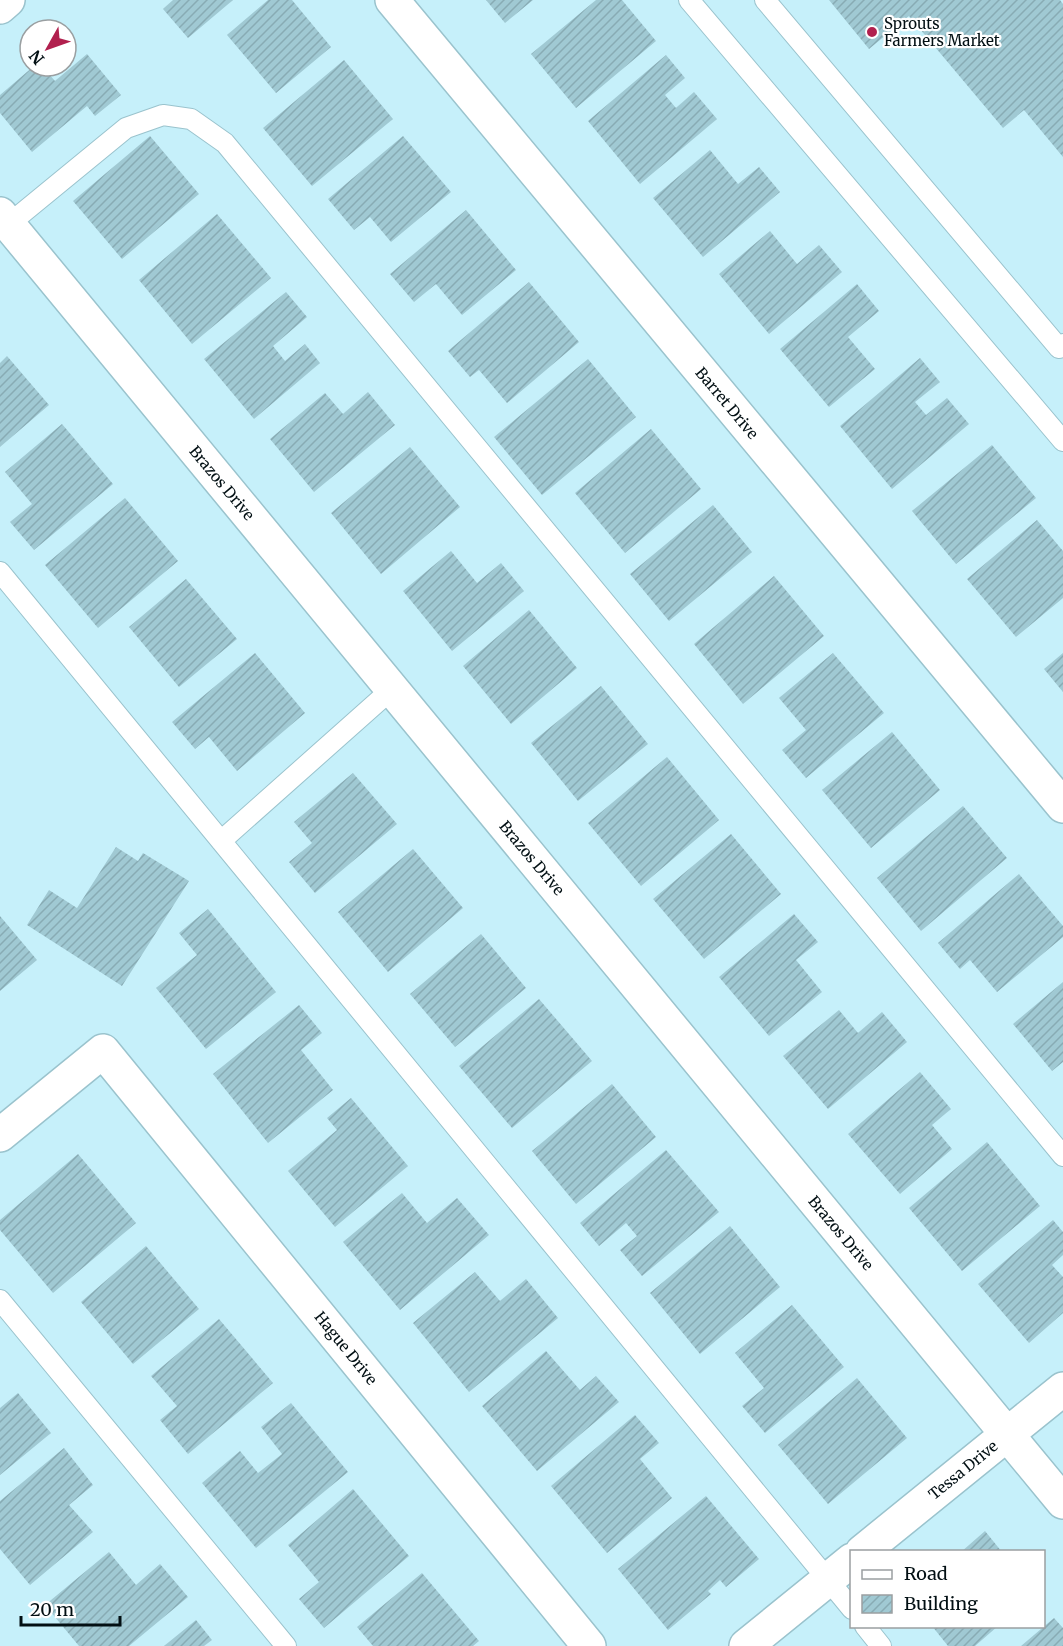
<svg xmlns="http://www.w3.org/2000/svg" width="1063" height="1646" font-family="Merriweather,serif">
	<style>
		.building { fill: url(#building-hatch) }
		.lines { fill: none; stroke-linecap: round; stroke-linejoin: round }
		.service-casing { stroke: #9ac3cd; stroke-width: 22 }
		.minor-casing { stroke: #9ac3cd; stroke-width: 36 }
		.service { stroke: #fff; stroke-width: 20 }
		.minor { stroke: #fff; stroke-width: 33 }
		.poi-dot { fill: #b1204e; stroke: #fff; stroke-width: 2 }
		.labels { text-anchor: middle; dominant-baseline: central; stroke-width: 4.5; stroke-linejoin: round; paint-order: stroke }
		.poi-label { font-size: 15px; fill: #020f13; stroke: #fff; text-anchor: start }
		.street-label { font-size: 15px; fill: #020f13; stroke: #fff }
	</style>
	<defs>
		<pattern id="building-hatch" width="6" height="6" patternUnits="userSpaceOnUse" patternTransform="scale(1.5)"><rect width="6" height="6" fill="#a0c9d3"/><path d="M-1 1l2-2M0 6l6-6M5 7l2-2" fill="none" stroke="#88abb4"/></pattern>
	</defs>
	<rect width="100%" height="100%" fill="#c6f0fa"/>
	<path class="building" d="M173,0H233L188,38L163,9Z
		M268,0H292L331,47L276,93L227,35Z
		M486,0H533L505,23Z
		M596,0H622L656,41L576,108L531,54Z
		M829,0H1060L1063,4V157L1024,110L1003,128L909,16L869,49Z
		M87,54L121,95L95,116L87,106L32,152L0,113V95L34,66H42L55,81Z
		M666,55L685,78L665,95L676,108L694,92L717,119L640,184L588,121Z
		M344,60L393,119L312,186L263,128Z
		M150,136L199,194L122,259L73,201Z
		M403,136L451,192L391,242L370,217L354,230L328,199Z
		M710,150L738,184L759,167L780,192L703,257L653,198Z
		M466,210L516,270L462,315L436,284L414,302L390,274Z
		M217,214L271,278L192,344L139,280Z
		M770,231L797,264L819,245L842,272L769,334L719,274Z
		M529,282L579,342L507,403L479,370L470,377L448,351Z
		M857,284L879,311L848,337L875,369L829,407L780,349Z
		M286,292L307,317L273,346L285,361L305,344L320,363L254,419L204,359Z
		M7,356L49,405L0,447V363Z
		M920,358L940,382L915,402L926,415L947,398L969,424L892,489L840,426Z
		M588,359L636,417L542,495L494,437Z
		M368,392L395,425L314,492L270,439L325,393L343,414Z
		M62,424L113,484L34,550L10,522L32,504L5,472Z
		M651,429L701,489L625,553L575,493Z
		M992,445L1036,498L956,564L912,511Z
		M410,447L460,507L381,574L331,513Z
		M125,498L178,561L98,628L45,565Z
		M713,505L752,552L669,621L630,574Z
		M1037,520L1063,551V598L1016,637L967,579Z
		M451,551L477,583L501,563L524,591L452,651L403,591Z
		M774,576L824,636L743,704L694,644Z
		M186,579L237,639L179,687L129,627Z
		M529,610L577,668L511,724L463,666Z
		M255,653L305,713L237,771L209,737L195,749L172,722Z
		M833,653L884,713L806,778L782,750L806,730L779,698Z
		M1063,653V692L1044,669Z
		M601,686L648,744L578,801L531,743Z
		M892,732L940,790L871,848L822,790Z
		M667,757L719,820L641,886L588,823Z
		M353,773L397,824L315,893L289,862L312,843L294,822Z
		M963,806L1007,858L921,931L877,878Z
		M731,834L781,894L704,959L653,899Z
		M116,847L138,861L143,853L189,881L122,986L27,925L49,890L77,908Z
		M413,849L463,908L388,972L338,912Z
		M1019,874L1063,926V937L997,992L970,960L960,969L938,943Z
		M208,909L276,992L206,1049L156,988L197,955L179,933Z
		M794,914L818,942L796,960L822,992L769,1036L719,977Z
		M0,916L37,960L0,991Z
		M481,934L526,988L455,1047L410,994Z
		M1063,982V1062L1052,1071L1013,1024Z
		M539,999L592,1061L512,1128L459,1066Z
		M299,1005L322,1033L301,1050L333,1090L268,1143L213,1074Z
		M839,1010L858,1033L882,1012L907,1042L828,1109L783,1056Z
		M920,1072L951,1109L932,1125L952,1149L900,1194L848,1134Z
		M612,1084L656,1137L576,1204L532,1151Z
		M351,1098L408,1166L335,1227L288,1171L337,1130L327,1118Z
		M987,1142L1040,1206L962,1271L909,1208Z
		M666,1150L719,1212L642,1276L620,1250L637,1236L626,1223L599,1246L580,1223Z
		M78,1154L136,1223L53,1293L0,1230V1220Z
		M402,1193L427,1223L457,1198L489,1235L400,1310L343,1242Z
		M1053,1220L1063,1232V1255L1052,1265L1063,1277V1313L1029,1343L978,1284Z
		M730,1226L780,1287L700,1354L650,1293Z
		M146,1246L199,1309L133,1364L81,1302Z
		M475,1272L500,1301L526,1279L558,1318L469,1392L413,1323Z
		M792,1305L844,1367L765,1433L742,1406L764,1388L735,1353Z
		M219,1319L273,1383L188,1454L160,1420L177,1406L151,1376Z
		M546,1351L580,1390L596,1376L619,1402L537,1471L482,1406Z
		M857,1378L907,1438L828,1504L778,1445Z
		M18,1393L51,1433L0,1475V1408Z
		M291,1403L348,1472L256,1548L202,1483L240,1451L258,1473L282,1454L261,1427Z
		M635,1415L659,1443L640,1459L672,1498L607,1553L551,1486Z
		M64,1448L93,1485L69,1505L93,1532L30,1585L0,1549V1501Z
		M353,1489L409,1556L324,1628L299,1599L319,1582L288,1545Z
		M706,1496L759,1559L726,1587L720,1580L708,1591L711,1594L668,1630L618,1569Z
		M985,1531L1002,1552H961Z
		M109,1552L136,1585L160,1564L188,1597L129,1646H79L45,1605Z
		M422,1573L479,1641L473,1646H373L357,1627Z
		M1054,1618L1063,1628V1646H1021Z
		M196,1620L212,1640L204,1646H164Z
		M932,1626H998L975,1646H948Z"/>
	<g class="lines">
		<g class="service-casing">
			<path id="service" d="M689,0L1063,441
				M765,0L1059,348L1063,344
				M9,224L126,128L163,115L191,119L225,143L1063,1156
				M0,572L852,1609
				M221,841L392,689
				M0,1300L286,1646
				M865,1626L881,1646"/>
		</g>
		<g class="minor-casing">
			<path id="minor" d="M392,0L1063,806
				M0,7L8,0
				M0,214L1063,1502
				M0,1135L103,1051L589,1646
				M862,1552L1063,1389
				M746,1646L852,1560"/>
		</g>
		<use href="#service" class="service"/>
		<use href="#minor" class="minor"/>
	</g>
	<circle class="poi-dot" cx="872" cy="32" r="6"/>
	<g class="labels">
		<g class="poi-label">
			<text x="884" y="23">Sprouts<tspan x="884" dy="17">Farmers Market</tspan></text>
		</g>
		<g class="street-label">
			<text transform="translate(727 403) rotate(50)">Barret Drive</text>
			<text transform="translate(222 483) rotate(50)">Brazos Drive</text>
			<text transform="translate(532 858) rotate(50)">Brazos Drive</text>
			<text transform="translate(841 1233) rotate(50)">Brazos Drive</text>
			<text transform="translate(346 1348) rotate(51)">Hague Drive</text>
			<text transform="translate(963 1470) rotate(-39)">Tessa Drive</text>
		</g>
	</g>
	<rect x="850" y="1550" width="195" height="78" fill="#ffffff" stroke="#9a9fa1" stroke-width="1.5"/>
	<rect x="862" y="1570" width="30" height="9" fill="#ffffff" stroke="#9a9fa1" stroke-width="1.5"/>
	<text x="904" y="1580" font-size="18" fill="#020f13">Road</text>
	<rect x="862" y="1595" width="30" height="18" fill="url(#building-hatch)" stroke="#9a9fa1" stroke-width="1.5"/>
	<text x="904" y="1610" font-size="18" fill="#020f13">Building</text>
	<g transform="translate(48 48) rotate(230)"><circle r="28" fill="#ffffff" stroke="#9a9fa1" stroke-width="1.5"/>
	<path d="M0-4.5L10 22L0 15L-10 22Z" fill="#b1204e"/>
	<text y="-9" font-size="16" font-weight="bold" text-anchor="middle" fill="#020f13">N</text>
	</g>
	<path d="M21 1616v9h99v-9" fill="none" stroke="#020f13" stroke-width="3"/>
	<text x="30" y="1616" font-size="18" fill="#020f13" stroke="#ffffff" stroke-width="4.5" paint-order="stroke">20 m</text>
</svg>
